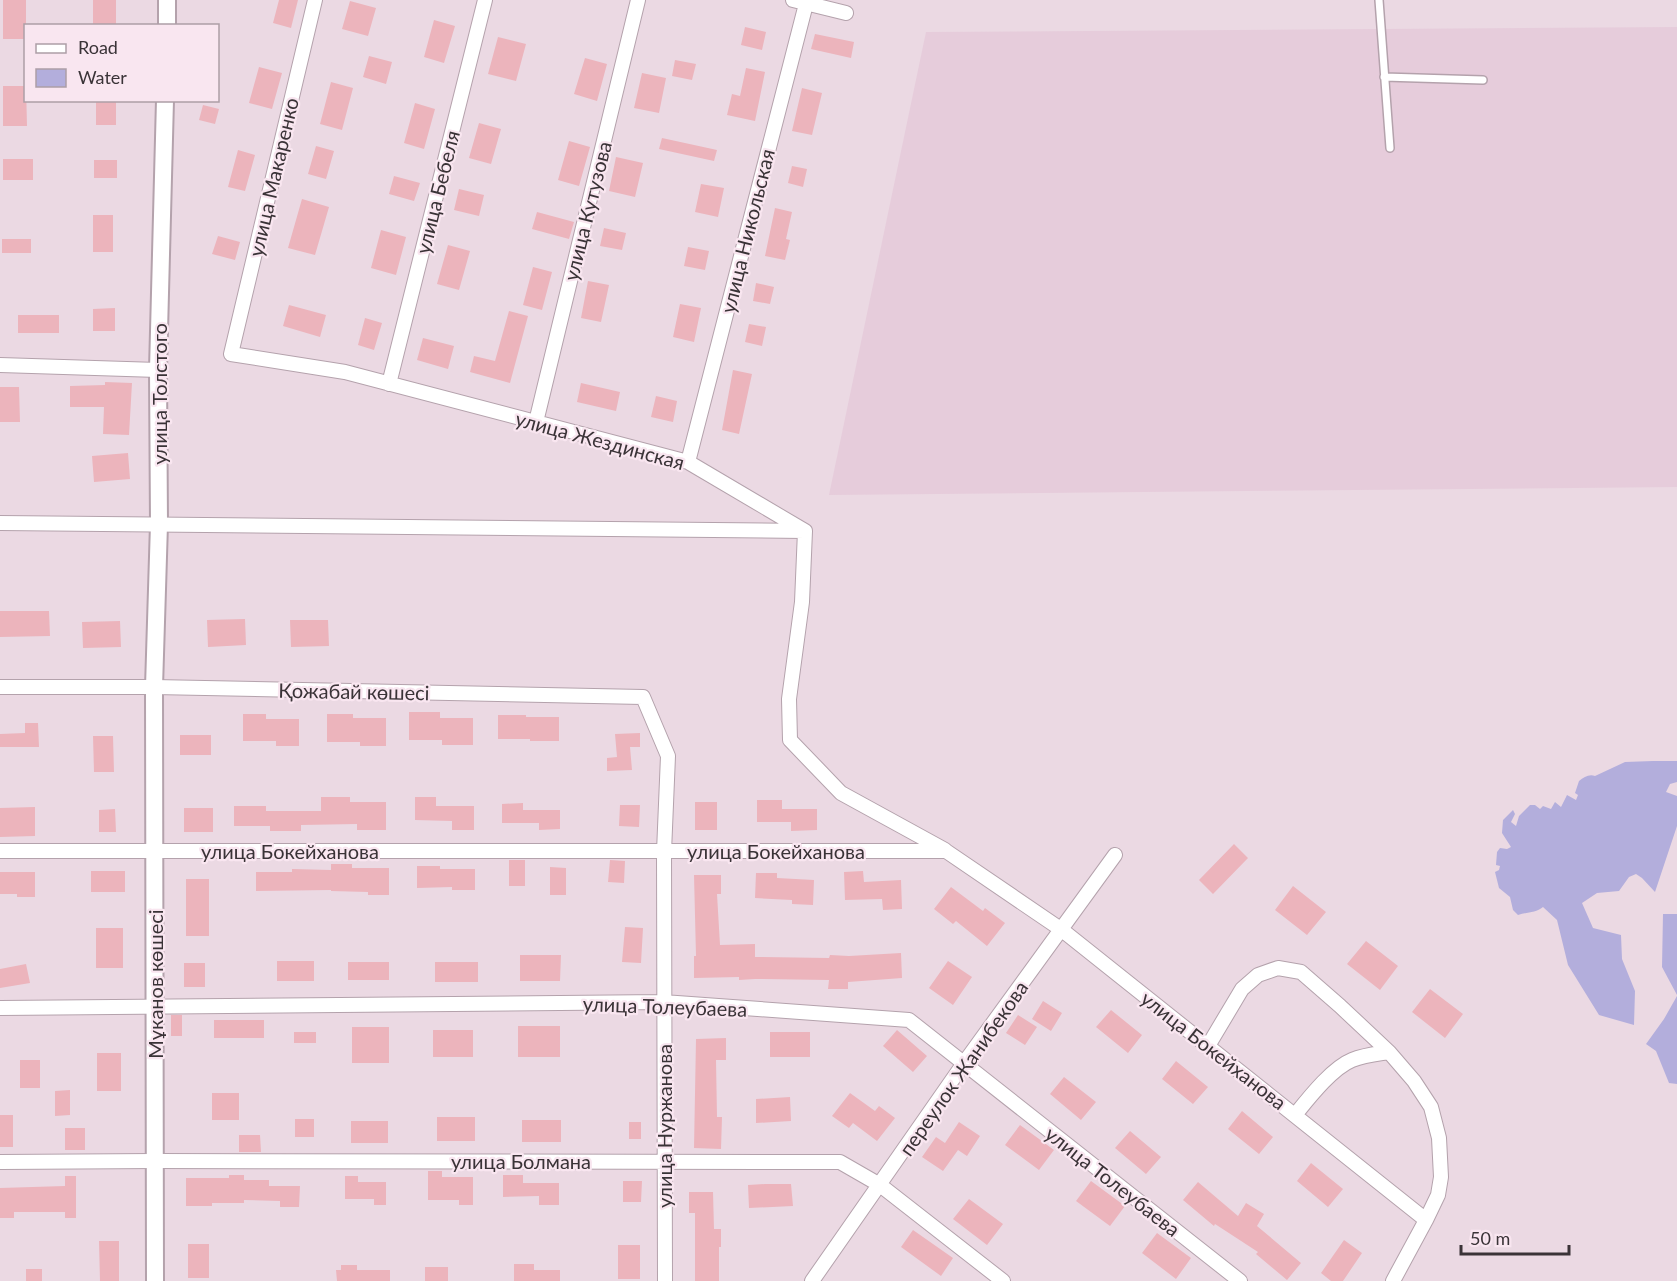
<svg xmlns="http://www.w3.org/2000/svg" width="1677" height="1281" font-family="Lato,sans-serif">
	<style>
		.built { fill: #e6ccdb }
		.water { fill: #b3aedc }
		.building { fill: #ecb4bc }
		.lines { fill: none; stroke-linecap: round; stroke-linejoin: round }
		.service-casing { stroke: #b4a2ac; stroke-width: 10 }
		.minor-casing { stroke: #b4a2ac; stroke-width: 16 }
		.tertiary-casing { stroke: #b4a2ac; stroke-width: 20 }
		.service { stroke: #fff; stroke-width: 7 }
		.minor { stroke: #fff; stroke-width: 14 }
		.tertiary { stroke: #fff; stroke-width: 16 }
		.labels { text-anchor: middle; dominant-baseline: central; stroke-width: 4.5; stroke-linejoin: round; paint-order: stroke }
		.street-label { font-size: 20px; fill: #3a3337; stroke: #f9e6f0 }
	</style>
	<rect width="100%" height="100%" fill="#ebd9e3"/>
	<path class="built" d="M1677,27V487L829,495L926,32Z"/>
	<path class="water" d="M1653,761H1677V782L1670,784L1666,792L1677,796V826L1655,892L1642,878L1636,874L1629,877L1619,891L1597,893L1582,903L1593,928L1621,935L1622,959L1635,991L1634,1025L1599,1015L1568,965L1557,920L1543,907C1536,913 1527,912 1518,915L1513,910L1510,897L1499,888L1495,872L1499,870L1500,866L1496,865L1497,852L1500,848L1507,849L1511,847L1502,833L1503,820L1513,810L1515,814L1511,822L1516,826L1519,816L1530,805H1535L1540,809L1543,806L1551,809L1555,802L1561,807L1567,795L1576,800L1578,795L1575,793L1579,781C1584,777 1589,774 1595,776L1625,762Z
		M1663,914H1677V995L1662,967Z
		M1677,996V1084L1669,1083L1656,1051L1646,1044L1664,1019Z"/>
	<path class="building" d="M3,0H26V39H3Z
		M93,0H116V26H93Z
		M279,0H298L291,28L273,23Z
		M350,1L376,8L368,36L342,29Z
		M434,20L455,26L444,63L424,57Z
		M745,27L766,32L762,50L741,45Z
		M815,34L854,42L851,58L811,49Z
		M498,37L526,44L516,81L488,74Z
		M369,56L392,62L386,84L363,77Z
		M585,58L607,64L597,101L574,94Z
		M675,60L696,64L692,80L672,76Z
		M259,67L282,73L272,109L249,103Z
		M746,68L765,72L755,121L727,115L732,94L740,96Z
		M642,73L666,78L659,113L634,108Z
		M331,82L353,88L342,130L320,124Z
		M3,86H26L27,126H3Z
		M802,88L822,93L812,135L792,131Z
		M96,100H116V125H96Z
		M415,103L435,109L424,149L404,143Z
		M203,105L219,109L215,124L199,120Z
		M479,123L501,129L491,164L469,158Z
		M662,138L717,150L714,161L659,149Z
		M569,141L590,147L579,186L558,180Z
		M316,146L334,151L326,179L308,174Z
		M238,150L255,155L245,191L228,187Z
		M616,157L643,163L635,197L609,191Z
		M3,159H33V180H3Z
		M94,160H117V178H94Z
		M792,166L807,169L803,187L788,183Z
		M394,176L420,183L414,201L389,194Z
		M701,184L724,188L718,217L695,212Z
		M459,189L484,195L479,216L454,210Z
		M302,199L329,207L315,255L288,248Z
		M775,208L792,212L786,239L790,240L785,260L765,256Z
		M537,212L574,222L569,239L532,229Z
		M93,215H113V252H93Z
		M604,228L626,233L622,250L600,246Z
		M381,230L406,237L396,275L371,268Z
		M218,236L240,242L235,260L212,254Z
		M2,239H31V253H2Z
		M448,245L470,251L459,290L437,284Z
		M688,247L709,251L705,270L684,266Z
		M533,267L552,272L542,310L523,305Z
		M588,281L609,285L601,322L581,318Z
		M756,283L774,287L770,304L753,301Z
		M680,304L701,308L694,342L673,337Z
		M289,305L326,315L320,337L283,326Z
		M115,308V331H93V309Z
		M509,311L528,316L510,383L470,372L474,356L495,361Z
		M18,315H59V333H18Z
		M365,318L382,323L374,350L358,345Z
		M749,324L766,327L762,346L745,342Z
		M423,338L454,346L448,369L417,360Z
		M733,370L752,374L739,434L722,430Z
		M105,382L132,383L129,435L103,434L104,407H70V386L105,385Z
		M581,383L620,392L616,411L577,402Z
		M0,387H19L20,422H0Z
		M656,396L677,401L673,422L651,417Z
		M128,453L130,479L94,482L92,456Z
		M0,611H49L50,636L0,637Z
		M245,619L246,645L208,647L207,620Z
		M290,620H328L329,646L291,647Z
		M120,621L121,647L83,648L82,622Z
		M409,712H440V718H473V745H442V740H409Z
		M243,714H266V719H299V746H276V741H243Z
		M327,714H353V718H386V746H360V742H327Z
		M498,715H526V717H559V741H530V739H498Z
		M25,723H38L39,747H0V734L25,733Z
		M640,733V747H630L632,770L607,771V758L617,757L615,734Z
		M180,735H211V755H180Z
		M93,736H113L114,772H94Z
		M321,797H350V802H386V830H357V824L301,825V831H270V826H234V806H266V811H321Z
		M415,797H436V806H474V830H452V821L415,820Z
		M757,800H782V809H817V830L791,831V822H757Z
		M695,802H717V830H695Z
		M523,803V810H560V829L539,830V823H502V804Z
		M620,805H640L639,827L619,826Z
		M35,807V836L0,837V808Z
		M184,808H213V832H184Z
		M115,809L116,832H99V810Z
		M1234,844L1248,858L1213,894L1199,880Z
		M509,860H525V886H509Z
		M610,860L625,861L624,883L608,882Z
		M331,864H352V868H389V895H368V892L331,891V890L256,891V872H292V869L331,870Z
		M417,866H440V869H475V890H452V887L417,888Z
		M550,867L566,868V895H550Z
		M91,871H125V892H91Z
		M863,871L864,882L901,880L902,909L883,910L882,899L845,900L844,872Z
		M0,872H35V897H17V894H0Z
		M756,873H777V878L814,880L813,905L792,904V900L755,898Z
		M694,875H721V894H717L720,945L755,944V957L829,958L830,955L849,956L901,953L902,978L848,982V989H828L829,980L755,979L739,980V977L694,978V956H696Z
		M186,879H209V936H186Z
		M1293,886L1326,912L1307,935L1275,910Z
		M951,887L983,911L985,908L1005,923L987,946L956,921L953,924L934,909Z
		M625,927L643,928L641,963L622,962Z
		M96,928H123V968H96Z
		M1366,941L1398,966L1380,990L1347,964Z
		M520,955H561L560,981H520Z
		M277,961H314V981H277Z
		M948,961L972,977L953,1005L929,988Z
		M348,962H389V980H348Z
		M435,962H478V982H435Z
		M184,963H205V987H184Z
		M26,964L30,983L0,988V969Z
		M1430,989L1463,1014L1445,1038L1412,1012Z
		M1043,1001L1062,1013L1051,1031L1032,1019Z
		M1111,1010L1142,1035L1128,1053L1096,1027Z
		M171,1015H182V1036H171Z
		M1018,1015L1037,1027L1025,1045L1006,1033Z
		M214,1020H264V1038H214Z
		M518,1026H560V1057H518Z
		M352,1027H389V1063H352Z
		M433,1030H473V1057H433Z
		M897,1030L927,1056L913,1072L883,1046Z
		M294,1032H316V1043H294Z
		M770,1032H810V1057H770Z
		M726,1038V1060H716L717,1117H722L721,1149L694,1148L696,1039Z
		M97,1053H121V1091H97Z
		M20,1060H40V1088H20Z
		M1176,1061L1208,1087L1193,1104L1162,1079Z
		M1064,1077L1096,1102L1081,1120L1050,1094Z
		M70,1090V1115L55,1116V1091Z
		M212,1093H239V1120H212Z
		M850,1093L875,1111L879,1106L895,1118L877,1141L853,1123L849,1128L832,1116Z
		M790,1097L791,1121L756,1123V1099Z
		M1242,1111L1273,1137L1259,1154L1228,1129Z
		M0,1115H13V1147H0Z
		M437,1117H475V1141H437Z
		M295,1119H314V1137H295Z
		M522,1120H561V1142H522Z
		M351,1121H388V1143H351Z
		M629,1122H641V1139H629Z
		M959,1122L980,1136L967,1156L958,1150L943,1171L922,1157L936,1137L945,1143Z
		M1020,1125L1054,1150L1039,1170L1005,1145Z
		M65,1128H85V1150H65Z
		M1130,1131L1161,1157L1146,1174L1115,1148Z
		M239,1135H260L261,1152H239Z
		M1311,1163L1343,1189L1328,1207L1297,1181Z
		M428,1171H442V1177H473V1205H459V1200H428Z
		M229,1175H244V1180H269V1186H300L299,1207H280V1201L244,1200V1203H212V1206H186V1178H229Z
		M503,1175H523V1183H559V1205H539V1196L503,1197Z
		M65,1176H76V1218H65V1212H14V1218H0V1188L65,1186Z
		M345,1176H358V1182H386V1205H374V1199H345Z
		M623,1181H642L641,1202H623Z
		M1091,1181L1125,1206L1110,1226L1076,1201Z
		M1198,1182L1238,1216L1246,1203L1264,1214L1257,1226L1301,1263L1287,1280L1256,1254L1258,1252L1215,1224L1214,1226L1183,1200Z
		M765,1184H791L793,1206L749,1208L748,1185Z
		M689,1192H713L714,1229H721V1247H719V1281H695V1213H689Z
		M969,1199L1003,1224L987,1245L953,1219Z
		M913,1230L953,1258L941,1276L901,1247Z
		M1157,1233L1191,1258L1176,1279L1142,1253Z
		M1344,1240L1362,1253L1343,1281H1331L1321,1273Z
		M99,1241H119V1281H100Z
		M188,1244H209V1278H188Z
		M618,1245H640V1279H618Z
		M514,1264H534V1270H560V1281H514Z
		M341,1265H357V1270H390V1281H337L336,1270H341Z
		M425,1267H448V1281H425Z
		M26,1269H42V1281H26Z"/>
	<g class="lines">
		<g class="service-casing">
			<path id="service" d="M1379,0L1390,148
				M1384,77L1483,80"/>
		</g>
		<g class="minor-casing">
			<path id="minor" d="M315,0L231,354L345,372L688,462L805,531L802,602L789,699L790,740L841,793L945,850
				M793,0L846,13
				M0,365L158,370
				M389,384L485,0
				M536,422L638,0
				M688,462L807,0
				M0,523L805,531
				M0,687H154L643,697L668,756L664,852L665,1281
				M0,851H946L1062,930L1426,1220
				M0,1008L663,1002L909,1020L1240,1281
				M1208,1046L1242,989L1258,975L1278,968L1301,972L1340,1006L1389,1052
				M1295,1115C1308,1099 1332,1068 1352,1060C1364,1055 1376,1054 1389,1052L1414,1081L1431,1107L1439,1138L1441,1177L1438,1195L1426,1220L1393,1281
				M0,1162L155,1161L840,1162L880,1185L1003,1281
				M812,1281L964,1063L1115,855"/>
		</g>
		<g class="tertiary-casing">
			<path id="tertiary" d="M167,26V0
				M155,1281L154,687L159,524L158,370L165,100"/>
		</g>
		<use href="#service" class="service"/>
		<use href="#minor" class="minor"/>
		<use href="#tertiary" class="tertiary"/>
	</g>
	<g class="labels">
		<g class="street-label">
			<text transform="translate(273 177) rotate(-77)">улица Макаренко</text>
			<text transform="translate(437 192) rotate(-76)">улица Бебеля</text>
			<text transform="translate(587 211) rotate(-76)">улица Кутузова</text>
			<text transform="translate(747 231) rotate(-76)">улица Никольская</text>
			<text transform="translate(159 394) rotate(-90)">улица Толстого</text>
			<text transform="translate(600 440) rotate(15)">улица Жездинская</text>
			<text transform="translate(354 691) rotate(1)">Қожабай көшесі</text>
			<text x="290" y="851">улица Бокейханова</text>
			<text x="776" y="851">улица Бокейханова</text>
			<text transform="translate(155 984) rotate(-90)">Мұканов көшесі</text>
			<text transform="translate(665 1006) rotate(2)">улица Толеубаева</text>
			<text transform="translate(1214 1050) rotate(38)">улица Бокейханова</text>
			<text transform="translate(963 1068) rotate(-55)">переулок Жанибекова</text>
			<text transform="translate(664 1126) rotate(-90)">улица Нуржанова</text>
			<text x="521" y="1161">улица Болмана</text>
			<text transform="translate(1113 1181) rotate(38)">улица Толеубаева</text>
		</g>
	</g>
	<rect x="24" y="24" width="195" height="78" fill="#f9e6f0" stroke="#ad9ea6" stroke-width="1.5"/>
	<rect x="36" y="44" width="30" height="9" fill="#ffffff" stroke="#ad9ea6" stroke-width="1.5"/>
	<text x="78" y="54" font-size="18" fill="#3a3337">Road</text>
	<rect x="36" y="69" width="30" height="18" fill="#b3aedc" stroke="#ad9ea6" stroke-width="1.5"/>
	<text x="78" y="84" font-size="18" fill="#3a3337">Water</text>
	<path d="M1461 1245v9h108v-9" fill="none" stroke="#3a3337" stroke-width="3"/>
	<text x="1470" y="1245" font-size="18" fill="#3a3337" stroke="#f9e6f0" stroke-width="4.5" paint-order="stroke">50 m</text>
</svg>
